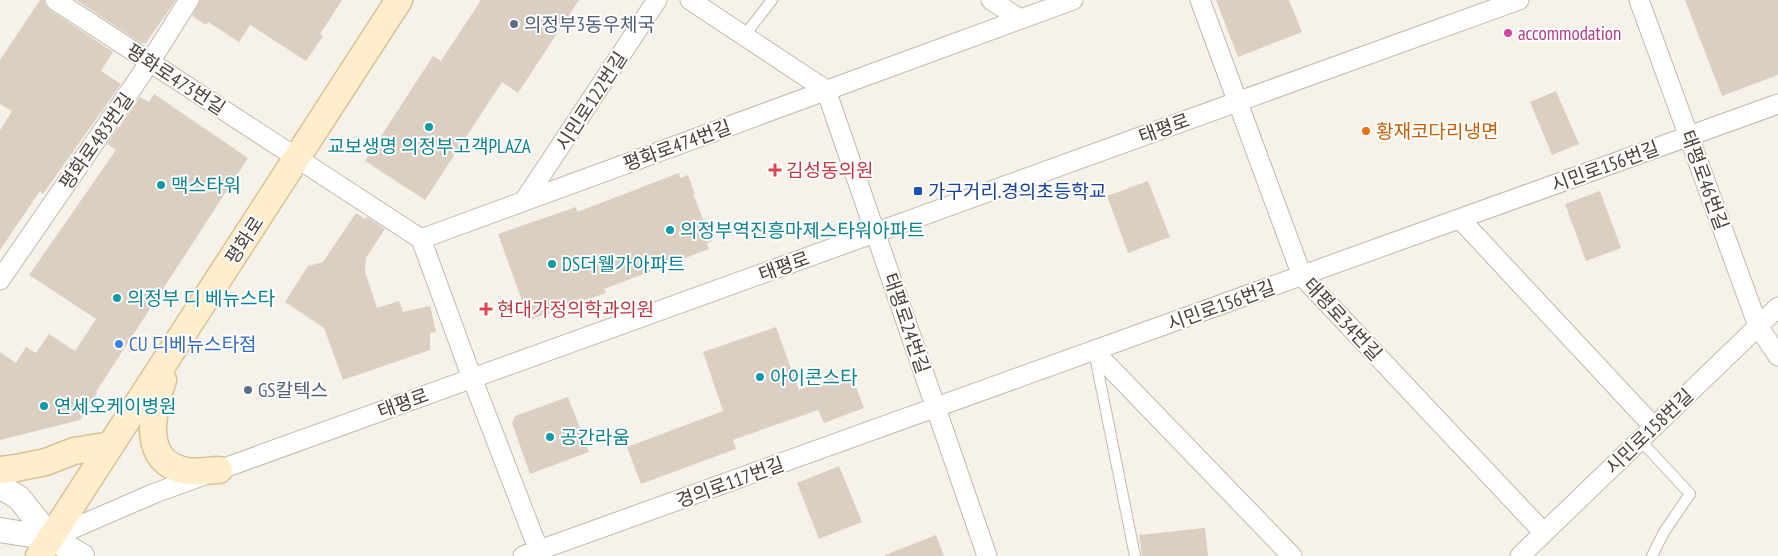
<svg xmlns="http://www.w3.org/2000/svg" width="1778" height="556" font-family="'PT Sans Narrow','Noto Sans KR',sans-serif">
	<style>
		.building { fill: #dbcfc2 }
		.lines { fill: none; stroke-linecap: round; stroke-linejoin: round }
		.service-casing { stroke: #c2b9ac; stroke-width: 12 }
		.minor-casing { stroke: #c2b9ac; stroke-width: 21 }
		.tertiary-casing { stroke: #c2b9ac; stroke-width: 26 }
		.secondary-casing { stroke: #d8c298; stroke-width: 29 }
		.service { stroke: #fff; stroke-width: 10 }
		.minor { stroke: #fff; stroke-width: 19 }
		.tertiary { stroke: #fff; stroke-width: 24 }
		.secondary { stroke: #ffeecb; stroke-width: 26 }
		.service-dot { fill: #5c6f8a; stroke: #fff; stroke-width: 2 }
		.hotel-dot { fill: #d1479c; stroke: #fff; stroke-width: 2 }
		.culture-dot { fill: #0f9aa8; stroke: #fff; stroke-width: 2 }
		.food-dot { fill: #e8710a; stroke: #fff; stroke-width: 2 }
		.health-dot { fill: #e0444e; stroke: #fff; stroke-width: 2 }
		.transit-dot { fill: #1a4fb4; stroke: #fff; stroke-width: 2 }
		.shop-dot { fill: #3f7fe0; stroke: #fff; stroke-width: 2 }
		.labels { text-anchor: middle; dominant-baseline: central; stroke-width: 4; stroke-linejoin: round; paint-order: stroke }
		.service-label { font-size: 19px; fill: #4e5e75; stroke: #fff; text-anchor: start }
		.hotel-label { font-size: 19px; fill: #b23c85; stroke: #fff; text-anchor: start }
		.street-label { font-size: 19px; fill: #4b4238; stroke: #fff }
		.food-label { font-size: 19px; fill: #c56008; stroke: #fff; text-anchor: start }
		.culture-label { font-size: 19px; fill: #0d838f; stroke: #fff; text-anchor: start }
		.health-label { font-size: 19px; fill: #be3a42; stroke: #fff; text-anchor: start }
		.transit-label { font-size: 19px; fill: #164399; stroke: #fff; text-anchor: start }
		.shop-label { font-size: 19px; fill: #366cbe; stroke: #fff; text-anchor: start }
	</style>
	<rect width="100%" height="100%" fill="#f6f2ea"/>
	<path class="building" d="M40,0H44L45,5L49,9L113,52L101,71L121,84L43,194L40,191L0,250V130L12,111L0,104V60Z
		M76,0H176L146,43H141Z
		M200,0H342L320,34L323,36L306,61L250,25L239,42L208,22L206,25L192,16Z
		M481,0H579L518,93L502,82L425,200L365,161L433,56L441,61Z
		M1216,0H1289L1302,32L1238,57Z
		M1685,0H1778V75L1722,96Z
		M1556,91L1579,144L1552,155L1530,102Z
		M154,94L248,158L96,392L97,393L80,420L0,440V352L16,363L26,347L36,353L49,334L75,351L96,319L29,275L116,150L107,144L140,97L149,102Z
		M679,173L680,178L688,175L695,194H693L712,241L707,243L709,249L604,289L606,293L529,320L498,234L576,207L577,212Z
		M1148,181L1170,237L1128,253L1107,196Z
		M1600,191L1621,248L1586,261L1565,204Z
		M356,213L365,219L367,217L385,229L366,258L365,272L377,308L399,301L403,312L430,306L436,332L430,333V350L343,380L324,328L285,302L308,266L323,262Z
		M776,327L799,390L850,371L864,408L824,423L818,410L733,440L736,449L641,484L627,447L723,411L703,352Z
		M568,397L589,452L530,474L512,423L515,416Z
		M839,466L862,522L819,539L797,483Z
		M1205,528L1208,556H1142L1139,535Z
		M936,535L944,556H885V555Z"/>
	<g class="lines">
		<g class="service-casing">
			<path id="service" d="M744,36L772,0
				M1095,356L1135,556
				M1640,440L1690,494L1664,532L1652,556"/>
		</g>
		<g class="minor-casing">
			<path id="minor" d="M55,0L421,239
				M690,0L826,90L987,556
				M991,0L1020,19
				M1200,0L1302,276L1544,533
				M1639,0L1758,326L1778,356
				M524,201L657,0
				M1460,219L1654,427
				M421,239L1073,0
				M421,239L472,378L539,551L543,556
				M0,280L150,62L189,0
				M1094,351L1292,556
				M51,538L155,493L1519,0
				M523,556L1778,104
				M1520,556L1778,307"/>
		</g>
		<g class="tertiary-casing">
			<path id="tertiary" d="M0,486L19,498L51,538L82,556
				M0,530L51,538"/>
		</g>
		<g class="secondary-casing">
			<path id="secondary" d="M163,380C152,412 140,463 187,471C197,473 209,470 219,470
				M0,470L16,468L46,462L74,451L111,445
				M39,556L399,0"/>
		</g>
		<use href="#service" class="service"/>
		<use href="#minor" class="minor"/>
		<use href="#tertiary" class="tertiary"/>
		<use href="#secondary" class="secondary"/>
	</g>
	<g class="service-dot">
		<circle cx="514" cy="24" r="5"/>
		<circle cx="248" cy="390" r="5"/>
	</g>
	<circle class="hotel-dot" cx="1508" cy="33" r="5"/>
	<g class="culture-dot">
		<circle cx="429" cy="127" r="5"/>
		<circle cx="161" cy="185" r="5"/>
		<circle cx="670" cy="230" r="5"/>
		<circle cx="552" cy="264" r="5"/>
		<circle cx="117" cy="298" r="5"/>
		<circle cx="760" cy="377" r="5"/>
		<circle cx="44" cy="406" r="5"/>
		<circle cx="550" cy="437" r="5"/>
	</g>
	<circle class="food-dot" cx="1366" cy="131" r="5"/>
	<g class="health-dot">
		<path d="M772.5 162.5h5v5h5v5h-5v5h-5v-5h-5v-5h5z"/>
		<path d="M483.5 301.5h5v5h5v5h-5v5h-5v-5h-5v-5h5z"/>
	</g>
	<rect class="transit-dot" x="913" y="186" width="10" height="10" rx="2.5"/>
	<circle class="shop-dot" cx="119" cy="344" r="5"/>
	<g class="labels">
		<g class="service-label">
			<text x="524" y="24">의정부3동우체국</text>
			<text x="258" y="390">GS칼텍스</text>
		</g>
		<g class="hotel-label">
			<text x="1518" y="33">accommodation</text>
		</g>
		<g class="street-label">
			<text transform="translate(176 79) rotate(33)">평화로473번길</text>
			<text transform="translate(591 101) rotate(-57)">시민로122번길</text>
			<text transform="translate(1164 128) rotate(-20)">태평로</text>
			<text transform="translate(96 141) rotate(-55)">평화로483번길</text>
			<text transform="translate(677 145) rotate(-20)">평화로474번길</text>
			<text transform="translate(1605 166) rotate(-20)">시민로156번길</text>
			<text transform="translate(1705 180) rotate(70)">태평로46번길</text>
			<text transform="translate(244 240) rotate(-57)">평화로</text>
			<text transform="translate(784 266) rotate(-20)">태평로</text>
			<text transform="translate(1221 305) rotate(-20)">시민로156번길</text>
			<text transform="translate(1343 319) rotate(47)">태평로34번길</text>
			<text transform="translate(907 323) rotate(71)">태평로24번길</text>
			<text transform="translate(403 403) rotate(-20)">태평로</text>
			<text transform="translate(1649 431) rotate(-44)">시민로158번길</text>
			<text transform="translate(730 482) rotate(-20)">경의로117번길</text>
		</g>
		<g class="food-label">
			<text x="1376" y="131">황재코다리냉면</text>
		</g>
		<g class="culture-label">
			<text x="429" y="146" text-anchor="middle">교보생명 의정부고객PLAZA</text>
			<text x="171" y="185">맥스타워</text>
			<text x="680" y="230">의정부역진흥마제스타워아파트</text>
			<text x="562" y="264">DS더웰가아파트</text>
			<text x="127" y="298">의정부 디 베뉴스타</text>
			<text x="770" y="377">아이콘스타</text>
			<text x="54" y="406">연세오케이병원</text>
			<text x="560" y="437">공간라움</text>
		</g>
		<g class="health-label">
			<text x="786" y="170">김성동의원</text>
			<text x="497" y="309">현대가정의학과의원</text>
		</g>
		<g class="transit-label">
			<text x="928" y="191">가구거리.경의초등학교</text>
		</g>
		<g class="shop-label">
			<text x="129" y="344">CU 디베뉴스타점</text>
		</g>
	</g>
</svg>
